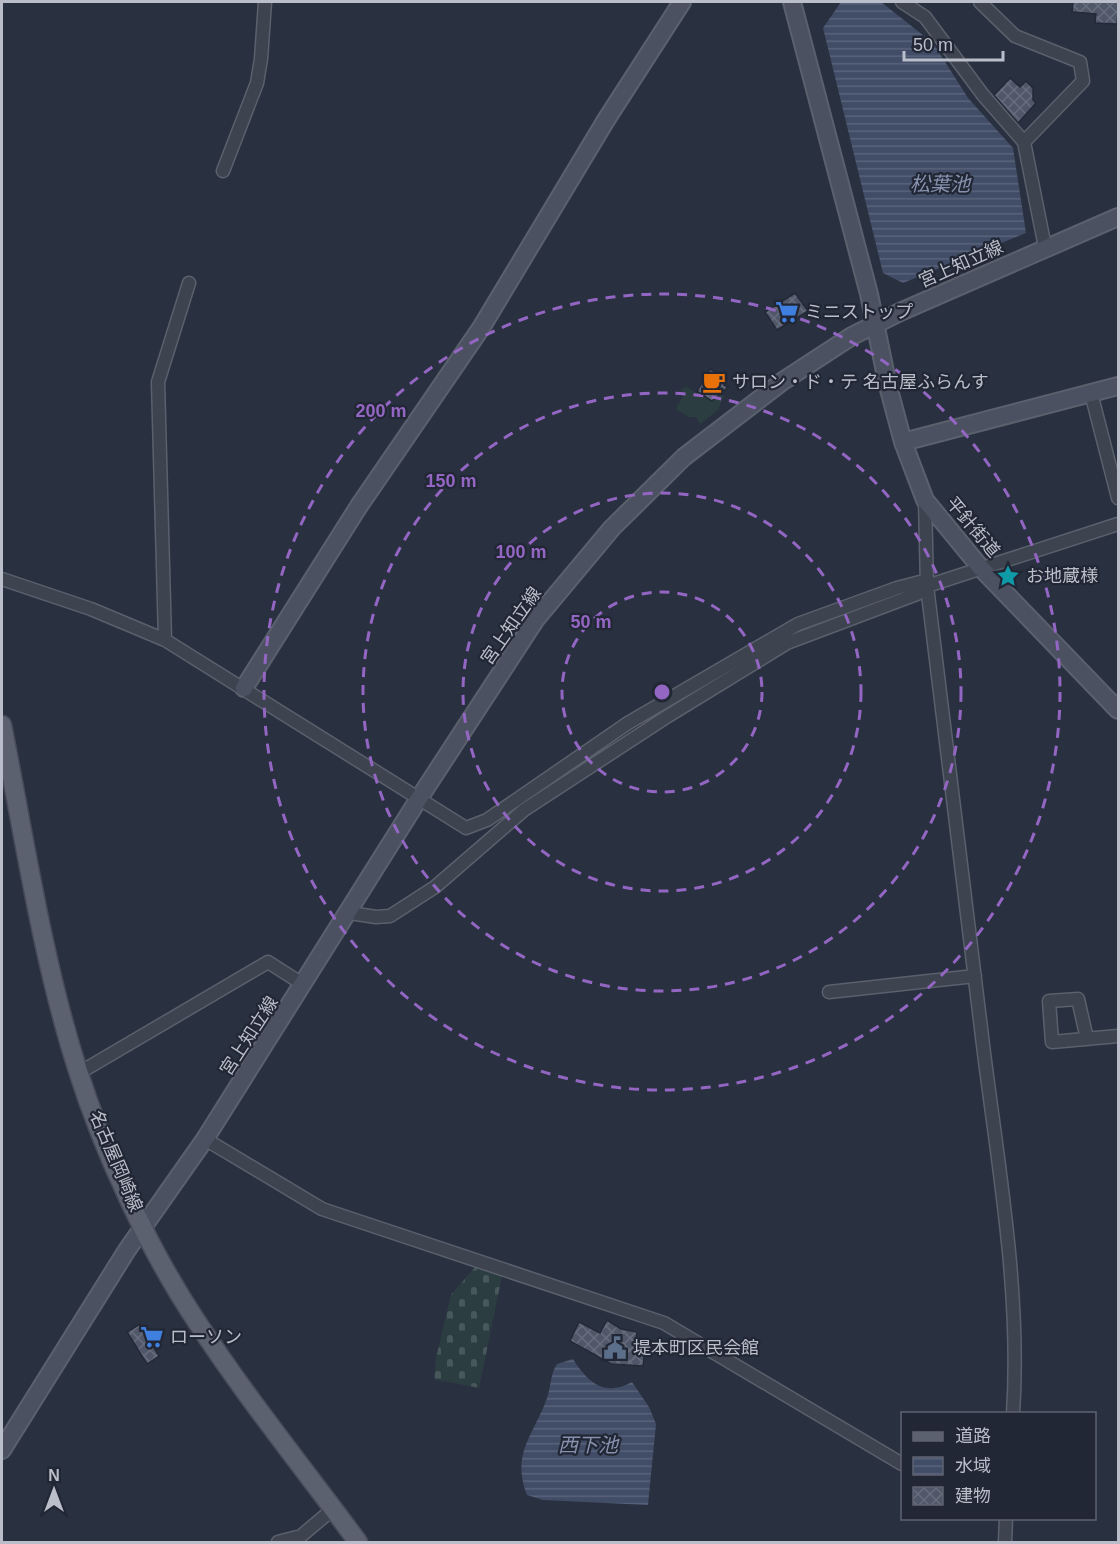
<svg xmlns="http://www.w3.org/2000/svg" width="1120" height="1544" font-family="Arial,'Noto Sans JP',sans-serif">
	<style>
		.green { fill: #2c3d41 }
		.cemetery { fill: url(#cemetery-stones) }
		.water { fill: url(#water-rules) }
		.building { fill: url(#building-cross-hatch); stroke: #242937; stroke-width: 1.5 }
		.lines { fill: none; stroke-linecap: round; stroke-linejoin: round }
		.street-casing { stroke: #5b606d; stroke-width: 15 }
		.secondary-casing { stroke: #5b606d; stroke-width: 20 }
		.primary-casing { stroke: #474b59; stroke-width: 21 }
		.street { stroke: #3d434f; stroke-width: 12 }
		.secondary { stroke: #4c5162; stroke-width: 16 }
		.primary { stroke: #5b616f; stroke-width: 18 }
		.ring { fill: none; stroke: #9466c3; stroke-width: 3; stroke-dasharray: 10 8 }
		.labels { text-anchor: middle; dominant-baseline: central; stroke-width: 4.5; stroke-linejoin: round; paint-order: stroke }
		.street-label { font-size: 18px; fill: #babeca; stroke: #222735 }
		.poi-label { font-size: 18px; fill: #babeca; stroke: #222735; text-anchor: start }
		.water-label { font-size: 20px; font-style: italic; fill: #8591ad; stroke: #222735 }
		.centre { fill: #9466c3; stroke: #222735; stroke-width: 3 }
		.ring-label { font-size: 18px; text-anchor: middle; font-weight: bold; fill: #9466c3; stroke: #222735; stroke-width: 4.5; stroke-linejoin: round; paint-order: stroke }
	</style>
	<defs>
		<pattern id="cemetery-stones" width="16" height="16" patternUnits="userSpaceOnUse" patternTransform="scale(1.5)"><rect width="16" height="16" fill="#2c3d41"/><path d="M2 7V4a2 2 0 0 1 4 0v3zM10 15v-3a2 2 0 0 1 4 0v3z" fill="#48575b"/></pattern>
		<pattern id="water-rules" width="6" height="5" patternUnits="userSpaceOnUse" patternTransform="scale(1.5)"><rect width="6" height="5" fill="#414c66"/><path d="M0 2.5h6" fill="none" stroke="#5a647b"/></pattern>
		<pattern id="building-cross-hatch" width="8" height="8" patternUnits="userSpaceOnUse" patternTransform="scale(1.5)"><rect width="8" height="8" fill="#505768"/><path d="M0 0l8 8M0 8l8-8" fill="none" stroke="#676d7c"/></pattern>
	</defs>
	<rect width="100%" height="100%" fill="#29303f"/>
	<path class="green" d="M686,387L711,401L721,394L724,396L718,410L700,424L696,417H689L676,409L683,396L681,390Z"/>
	<path class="cemetery" d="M476,1266L502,1276L479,1388L434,1379L436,1358L451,1295Z"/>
	<path class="water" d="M841,2H881L933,43L968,98L1013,148L1026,233L903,283L883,273L823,28Z
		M573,1359C588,1383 605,1397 632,1382L649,1407L656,1424L648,1505L543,1500L527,1495C510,1452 536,1433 548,1395C551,1384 551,1373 557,1364Z"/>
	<path class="building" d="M1073,2H1119L1117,24L1095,23L1096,14L1072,12Z
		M1010,78L1020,87L1026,81L1033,88V100L1036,103L1018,123L994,95Z
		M795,293L808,311L777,330L765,312Z
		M710,369L727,378L724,385L728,387L712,401L697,391Z
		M607,1320L621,1329L637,1332L636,1340L646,1342L643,1366L611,1364L570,1341L579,1322L600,1333Z
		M140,1324L159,1356L147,1364L127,1332Z"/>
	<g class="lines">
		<g class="street-casing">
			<path id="street" d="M902,2L925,17L983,95L1024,142L1045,247
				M980,2L1015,36L1080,62L1083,81L1024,142
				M223,171L257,83L261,59L265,2
				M1091,393L1118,498
				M925,500L927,586C947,741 965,897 984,1053C999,1171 1021,1295 1013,1414
				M2,579L91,609L165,640L466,828L487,820L628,723L798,624L897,588L920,582L927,586L1118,524
				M165,640L158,382L189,283
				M350,913L376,917L390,916L435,887L524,810L668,716L787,643L917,594L927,586
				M829,992L975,976
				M1087,1039L1078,999L1049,1001L1052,1042L1118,1036
				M79,1073L268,962L304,985
				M205,1139L322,1209L664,1323L902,1464
				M278,1542L301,1536L333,1509
				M1005,1542L1006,1518"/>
		</g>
		<g class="secondary-casing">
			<path id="secondary" d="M792,2L869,294L888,386L903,442L925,500L980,567L1118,710
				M903,442L1118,386
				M244,688L359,506L481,328L606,120L682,2
				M2,1450L127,1250L205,1139L418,800L536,619L612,528L684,457L783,381L852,336L900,312L1118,217"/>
		</g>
		<g class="primary-casing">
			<path id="primary" d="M2,725C25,840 42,959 78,1071C104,1153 149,1250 197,1322C246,1397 304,1469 358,1542"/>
		</g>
		<use href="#street" class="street"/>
		<use href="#secondary" class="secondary"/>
		<use href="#primary" class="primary"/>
	</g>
	<g class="ring">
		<circle cx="662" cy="692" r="100"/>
		<circle cx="662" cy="692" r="199"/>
		<circle cx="662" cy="692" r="299"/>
		<circle cx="662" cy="692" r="398"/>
	</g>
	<defs>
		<g id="supermarket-bare" transform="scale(1.8)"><path d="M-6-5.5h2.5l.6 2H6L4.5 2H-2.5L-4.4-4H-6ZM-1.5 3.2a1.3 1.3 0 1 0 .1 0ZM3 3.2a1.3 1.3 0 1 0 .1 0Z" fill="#3f7fe0" stroke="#222735" stroke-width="2.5" paint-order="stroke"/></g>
		<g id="cafe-bare" transform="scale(1.8)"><path d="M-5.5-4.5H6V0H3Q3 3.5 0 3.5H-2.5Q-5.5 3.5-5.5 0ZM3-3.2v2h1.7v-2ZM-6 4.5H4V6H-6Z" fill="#e8710a" stroke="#222735" stroke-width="2.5" paint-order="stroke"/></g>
		<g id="sight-bare" transform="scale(1.8)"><path d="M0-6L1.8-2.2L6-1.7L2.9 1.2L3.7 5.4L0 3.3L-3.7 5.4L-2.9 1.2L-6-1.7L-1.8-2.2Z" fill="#0f9aa8" stroke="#222735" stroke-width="2.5" paint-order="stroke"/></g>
		<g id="civic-bare" transform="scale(1.8)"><path d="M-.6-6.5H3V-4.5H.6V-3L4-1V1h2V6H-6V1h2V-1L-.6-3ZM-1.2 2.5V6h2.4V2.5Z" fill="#5c6f8a" stroke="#222735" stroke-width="2.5" paint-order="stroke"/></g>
	</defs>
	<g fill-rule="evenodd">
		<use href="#supermarket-bare" x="787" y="312"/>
		<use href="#cafe-bare" x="714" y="382"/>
		<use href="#sight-bare" x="1008" y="576"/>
		<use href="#supermarket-bare" x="152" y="1337"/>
		<use href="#civic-bare" x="615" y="1348"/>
	</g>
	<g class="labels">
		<g class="street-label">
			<text transform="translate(961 264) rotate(-24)">宮上知立線</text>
			<text transform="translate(973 527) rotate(50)">平針街道</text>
			<text transform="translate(511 626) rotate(-55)">宮上知立線</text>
			<text transform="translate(249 1036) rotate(-57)">宮上知立線</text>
			<text transform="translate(116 1161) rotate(67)">名古屋岡崎線</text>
		</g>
		<g class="poi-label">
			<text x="805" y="312">ミニストップ</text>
			<text x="732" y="382">サロン・ド・テ 名古屋ふらんす</text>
			<text x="1026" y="576">お地蔵様</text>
			<text x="170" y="1337">ローソン</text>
			<text x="633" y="1348">堤本町区民会館</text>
		</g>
		<g class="water-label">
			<text x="940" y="184">松葉池</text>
			<text x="588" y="1445">西下池</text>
		</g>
	</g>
	<circle cx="662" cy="692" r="9" class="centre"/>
	<g class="ring-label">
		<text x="381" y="417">200 m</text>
		<text x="451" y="487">150 m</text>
		<text x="521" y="558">100 m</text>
		<text x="591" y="628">50 m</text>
	</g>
	<rect width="1120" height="1544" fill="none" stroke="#babeca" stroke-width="6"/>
	<rect x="901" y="1412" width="195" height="108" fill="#222735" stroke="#5f6371" stroke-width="1.5"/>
	<rect x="913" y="1432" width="30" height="9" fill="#5b616f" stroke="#5f6371" stroke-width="1.5"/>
	<text x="955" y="1442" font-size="18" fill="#babeca">道路</text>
	<rect x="913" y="1457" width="30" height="18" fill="url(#water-rules)" stroke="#5f6371" stroke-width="1.5"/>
	<text x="955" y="1472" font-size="18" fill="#babeca">水域</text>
	<rect x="913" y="1487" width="30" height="18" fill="url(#building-cross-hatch)" stroke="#5f6371" stroke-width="1.5"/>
	<text x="955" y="1502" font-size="18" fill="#babeca">建物</text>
	<g transform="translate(54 1490)" stroke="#222735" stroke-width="4.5" paint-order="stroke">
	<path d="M0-4.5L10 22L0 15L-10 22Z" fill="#babeca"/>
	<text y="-9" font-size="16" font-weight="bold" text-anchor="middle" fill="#babeca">N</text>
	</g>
	<path d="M904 51v9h99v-9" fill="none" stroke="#babeca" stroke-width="3"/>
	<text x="913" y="51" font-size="18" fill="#babeca" stroke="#222735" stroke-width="4.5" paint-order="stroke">50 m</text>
</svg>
